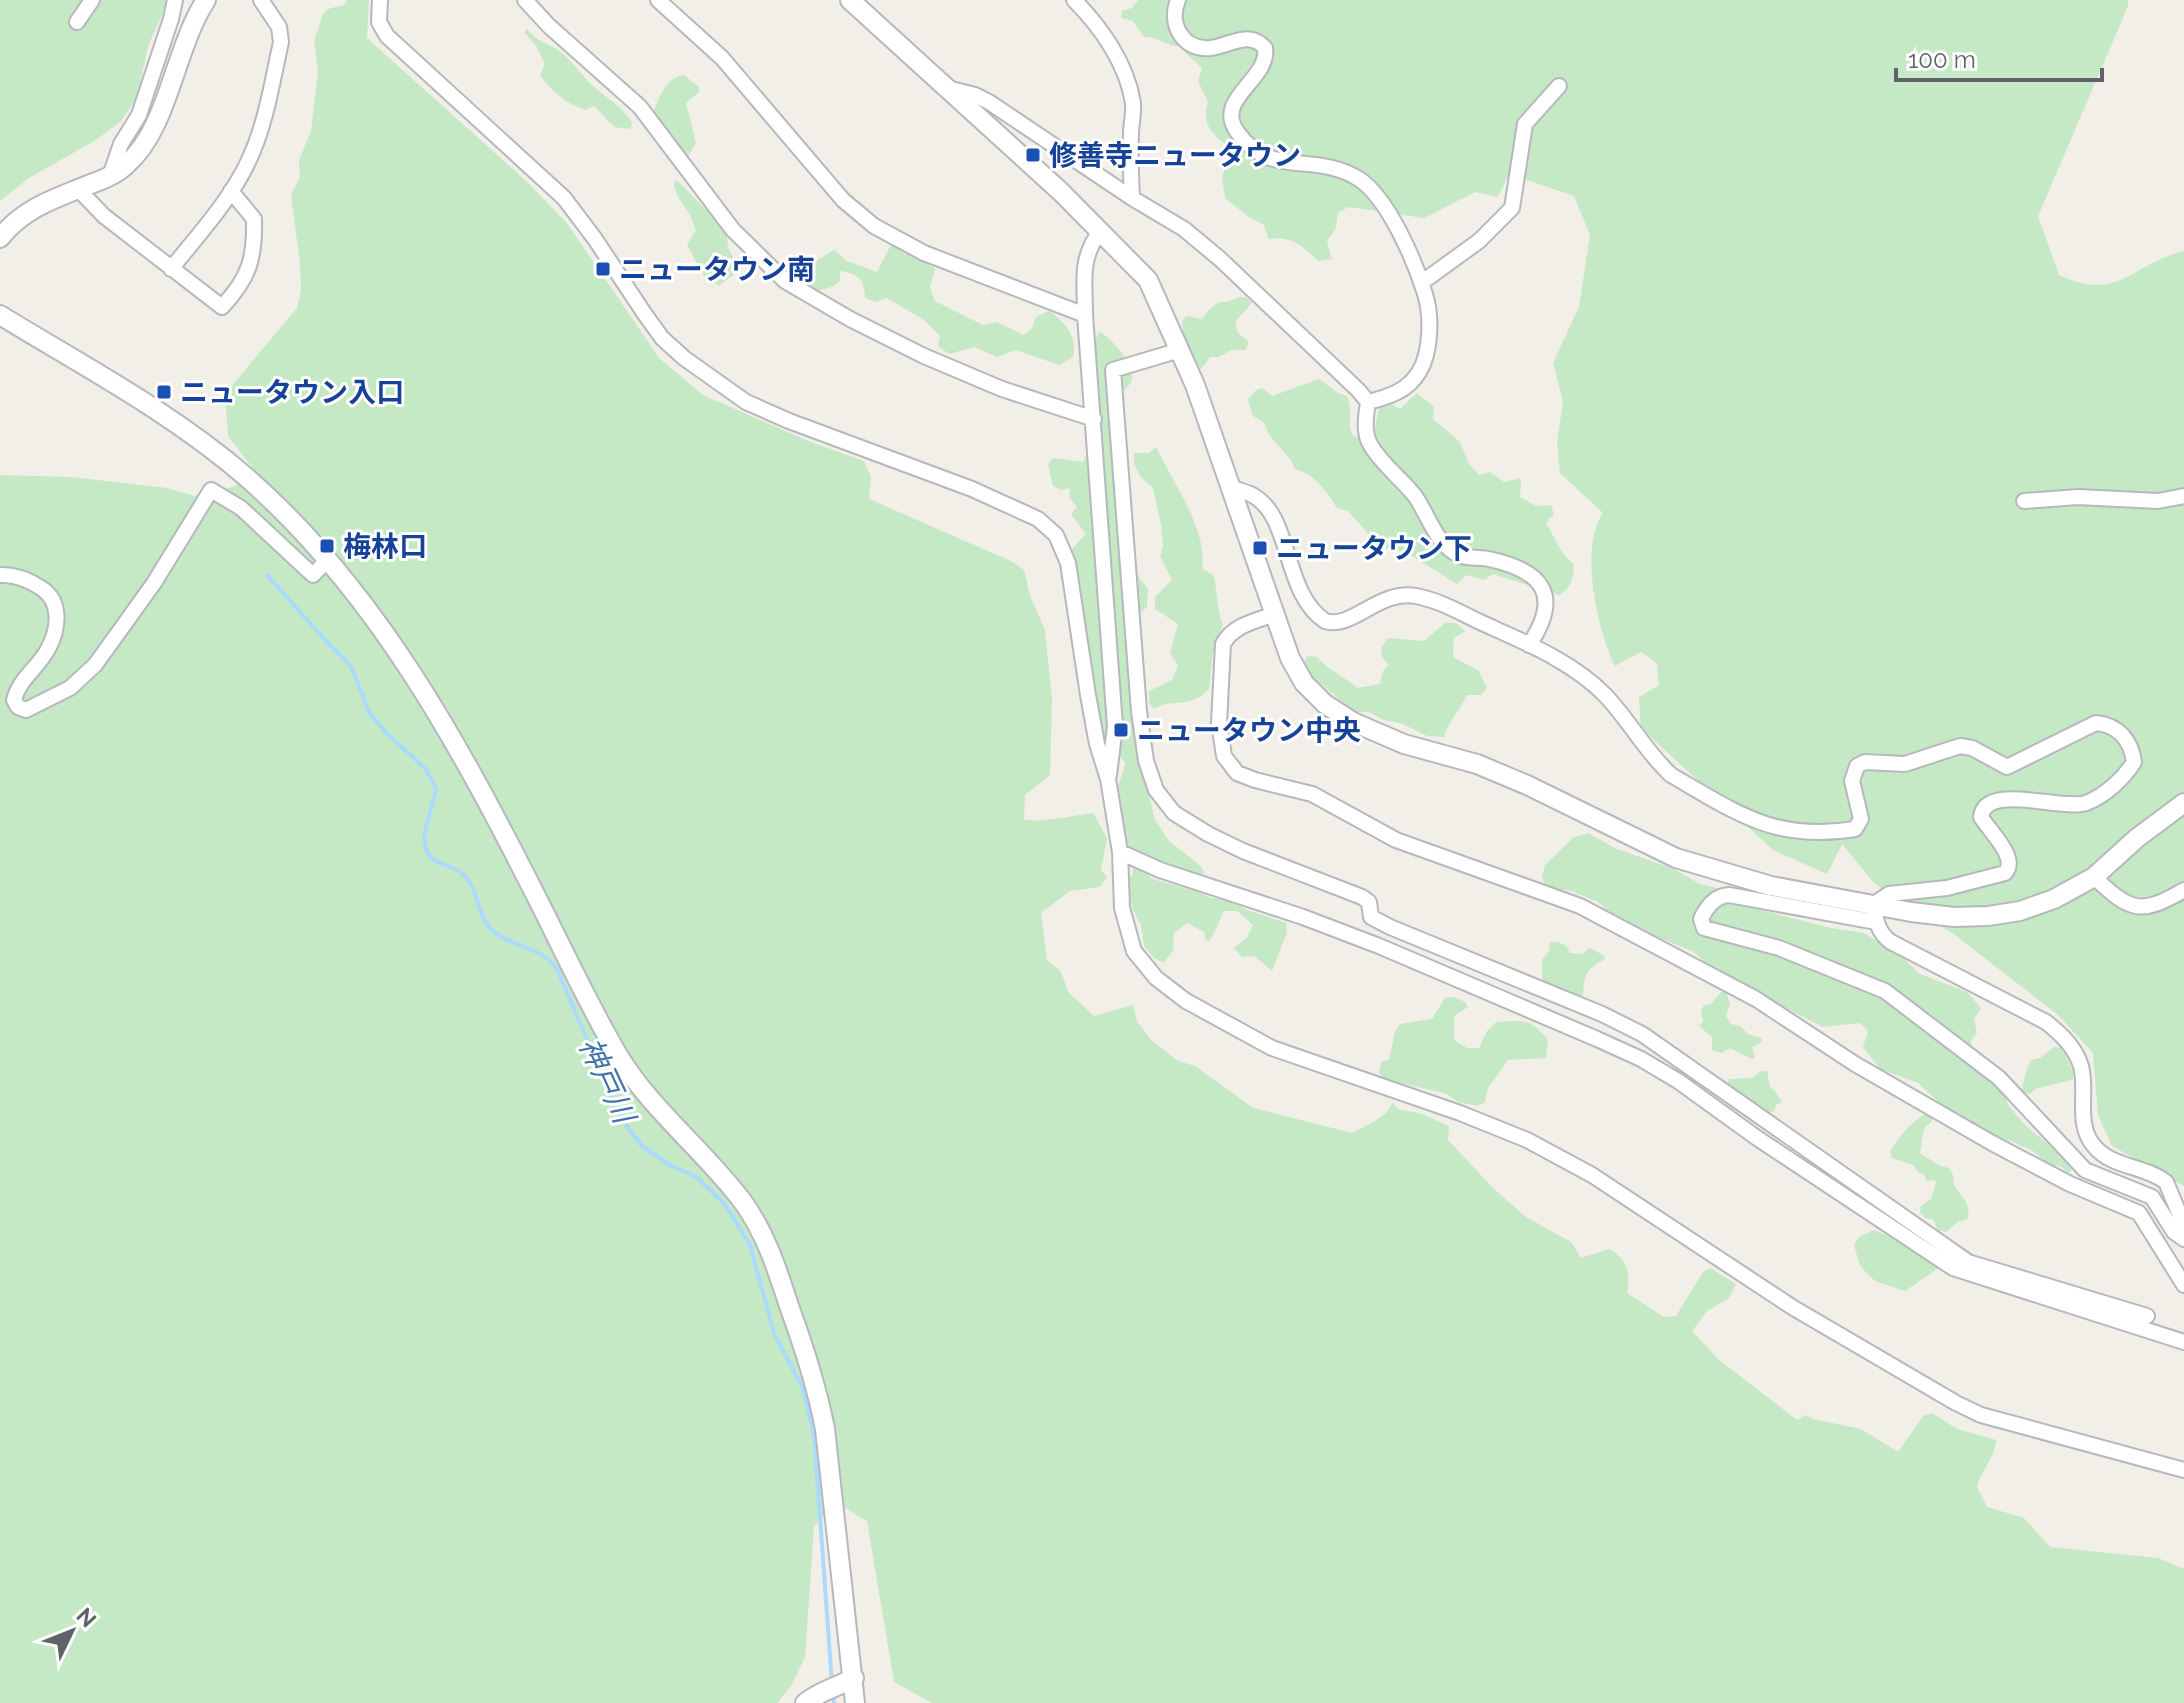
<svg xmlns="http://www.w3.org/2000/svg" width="2184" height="1703" font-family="Raleway,'Noto Sans JP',sans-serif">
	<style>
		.green { fill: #c5e8c5 }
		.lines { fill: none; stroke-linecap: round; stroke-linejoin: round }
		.stream { stroke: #aadaff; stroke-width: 4 }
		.minor-casing { stroke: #b5b8bc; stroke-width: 18 }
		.tertiary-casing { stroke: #b5b8bc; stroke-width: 22 }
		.minor { stroke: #fff; stroke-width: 14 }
		.tertiary { stroke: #fff; stroke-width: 18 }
		.transit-dot { fill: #1a4fb4; stroke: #fff; stroke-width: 3 }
		.labels { text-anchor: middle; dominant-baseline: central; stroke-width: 6; stroke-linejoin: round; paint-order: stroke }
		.transit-label { font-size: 28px; font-weight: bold; fill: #164399; stroke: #fff; text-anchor: start }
		.water-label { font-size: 30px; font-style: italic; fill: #4174aa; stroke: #fff }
	</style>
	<rect width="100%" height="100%" fill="#f1efe8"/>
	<path class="green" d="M0,0H177L162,15L148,46L137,98L121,121L96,140L29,178L0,201Z
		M347,0H369L367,38L524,179L566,222L660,359L703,395L808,441L864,461L871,477L869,499L1013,562L1024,570L1030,596L1045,630L1052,699L1050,775L1025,795L1024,820C1048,822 1070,816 1093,813L1107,838L1101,870L1107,877L1100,887L1070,891L1041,913L1047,961L1060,970L1069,993L1094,1016L1133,1005L1137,1021L1150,1039L1178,1061L1195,1066L1253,1108L1352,1133L1375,1121L1386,1113L1393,1102L1397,1109L1422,1114L1449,1126L1448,1140L1493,1188L1526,1217L1571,1242L1581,1258L1609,1249C1627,1259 1631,1273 1627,1293L1664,1317L1676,1316L1703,1272L1710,1268L1736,1284L1729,1298L1707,1311L1692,1331L1718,1359L1797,1420L1806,1415L1813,1419L1861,1429L1898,1452L1923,1416L1932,1413L1957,1429L1996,1440C1995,1458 1981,1470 1977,1487L1987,1507L2024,1518L2050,1547L2158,1558L2184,1569V1703H932L894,1682L867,1521L837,1503L814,1526L805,1657L791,1686L777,1703H0V475L71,477L167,488L195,496L236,486L252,467L228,436L225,394L297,308L301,291L300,263L291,195L300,177L299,160L311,131L318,72L314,41L323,14L328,9L344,5Z
		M1138,0H2128V6L2038,216L2059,275C2119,303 2131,264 2184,251V1186L2112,1146L2098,1115L2093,1053L2057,1014L1955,935L1875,884L1842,844L1827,874L1773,850L1641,728L1639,697L1659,685L1657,663L1641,652L1615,666C1597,630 1579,547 1603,513L1560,473L1557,442L1563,401L1553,363L1579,307L1590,235L1574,196L1509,174L1498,197L1475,192L1424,218L1348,207L1338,213L1336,228L1327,241L1332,259L1318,261C1302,245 1292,236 1269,239L1263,224L1250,218L1225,198L1222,177L1231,151C1215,134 1200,127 1208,102L1198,81L1202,68L1178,46C1165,45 1156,36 1144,37L1133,21L1121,18L1122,11L1132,8Z
		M527,29C539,44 550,43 562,53C572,62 579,71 587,80C602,96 621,104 632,123L631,129L614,127L594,106L585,110C567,104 551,91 540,75L545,64L536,46L524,32Z
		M684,75L699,87V92L686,103L696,143L687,158L652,117C657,101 665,78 684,75Z
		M677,180L714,218L727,235L728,248L738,266L735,273L719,286L704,276L687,245L696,230C693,224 692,217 688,212C682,203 675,195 674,182Z
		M892,243L905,254L916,255L935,269L930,288L935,301L983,325L996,322L1024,335L1032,328L1036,317L1049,311C1065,322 1078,337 1073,357L1059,365L1016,350L997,357L974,347L949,354L938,346L940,336L924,320L887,298L875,302L865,298C865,280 858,273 840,271V280L834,286L815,292L799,282L807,260L816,261L834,250L847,261L877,272Z
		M1239,297H1246L1252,303L1235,322L1238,333L1249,342L1245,350H1231L1219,357H1210L1201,369L1191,362L1192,351L1184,341L1182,321L1187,316L1202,319C1220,295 1218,307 1239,297Z
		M1099,332C1111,336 1135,367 1132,379C1131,385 1124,390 1120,394L1132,568L1148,589L1147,607L1130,623L1148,787L1154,818L1169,841L1201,866L1204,872L1201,877L1131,854C1123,840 1114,811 1116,795C1117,784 1124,774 1125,763L1120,756L1101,741L1098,728L1091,660L1085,643L1086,628L1070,551L1086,534L1071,514L1077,507L1069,497L1070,488L1061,490L1053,486L1048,465L1053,458L1083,462L1089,449L1086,426L1098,408L1095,341Z
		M1319,379L1338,393L1347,396C1353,409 1347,421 1352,435L1361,440L1373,437L1379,408L1389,403L1400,409L1417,393L1434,407L1433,419L1460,442L1469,464L1479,475L1490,472L1504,482L1519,478L1521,481L1520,497L1536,506L1551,505L1554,515L1549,518L1546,524C1555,536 1561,556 1573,563C1575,576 1571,588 1559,595L1493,574L1484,580L1466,575L1457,584L1406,552L1388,549L1374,540L1348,511L1337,508C1326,491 1316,475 1295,469C1286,447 1271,445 1264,423L1253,416L1248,400L1256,390L1262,388L1272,396Z
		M1156,447C1172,481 1208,530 1202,568L1214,576C1217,592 1217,611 1223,625L1213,652L1209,689C1189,710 1174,697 1154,709L1149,703V691L1172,680L1178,665L1170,653L1178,624L1155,609V597L1172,580L1160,556L1163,546L1161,525L1153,488L1141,477L1134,464V453H1149Z
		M1445,623H1456L1465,631L1454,638L1453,657L1478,670L1487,688L1481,695H1467C1460,710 1448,722 1444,737L1427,736L1403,724L1384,720L1368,712H1354L1306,671L1304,662L1307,656L1317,657C1329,671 1344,676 1357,688L1380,684L1383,671L1389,665L1382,657L1381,648L1388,638L1424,641Z
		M1588,833L1617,849L1674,869L1700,884L1734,892L1753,908L1831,928L1864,933L1901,956L1920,974L1967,992L1981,1008L1974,1019L1977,1033L1971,1041L1972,1063L2004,1094L2009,1106L2024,1124L2050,1146L2072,1170L2068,1173L2060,1166L2049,1165L2033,1151L2011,1141L1987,1137L1971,1121L1940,1103L1918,1083L1880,1069L1863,1047L1868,1031L1860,1023L1823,1027L1768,999L1753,987L1721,977L1694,952L1624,923L1598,902L1571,891L1545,887L1542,876L1545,865L1574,837Z
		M1139,867L1152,879L1197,891L1211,898L1231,900L1247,910L1286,923L1287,932L1272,971L1254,956L1242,957L1234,948L1247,938L1253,925L1237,911H1224L1210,941L1206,940L1204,932L1187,923L1174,933L1173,950L1164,963L1154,958L1144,946L1141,925L1133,910L1127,881L1133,874V868Z
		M1550,942C1560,942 1566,943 1570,953L1582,954L1590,948L1603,955L1605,959C1586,970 1584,973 1583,996L1578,997L1548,987L1542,980V960L1549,951Z
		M1721,992H1726L1730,1004L1726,1016L1731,1024L1740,1026L1748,1034L1761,1038L1762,1042L1752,1047L1755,1057L1752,1059L1730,1048L1722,1053L1712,1050V1037L1699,1026L1703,1021L1701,1011L1704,1005L1711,1004Z
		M1454,997L1465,1002L1468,1007L1454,1016V1040L1467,1048H1479L1487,1031L1496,1022C1523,1021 1530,1017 1548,1040L1546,1058L1508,1060L1488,1088L1485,1102L1478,1106L1458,1102L1447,1094L1385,1079L1379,1073L1381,1062L1389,1060L1395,1032L1400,1024L1432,1019L1445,998Z
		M2054,1047L2062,1048L2074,1073L2072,1080L2035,1089L2030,1094L2021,1092L2027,1069L2031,1060L2040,1058Z
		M1761,1071H1767L1770,1087L1774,1090L1782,1102L1776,1105L1774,1111L1767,1114L1759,1110L1750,1098L1727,1086L1729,1079L1752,1078Z
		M1925,1114L1932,1118V1121L1924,1128L1920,1153L1940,1166L1949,1168L1954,1177L1953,1184C1961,1196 1973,1205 1967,1219L1958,1222L1946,1232L1937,1230L1934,1220L1925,1218L1920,1212L1921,1206L1931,1199L1936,1182L1934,1180L1927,1181L1923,1173H1919L1913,1165L1892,1158L1890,1152C1898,1137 1910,1123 1925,1114Z
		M1874,1230L1898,1240L1907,1248L1937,1264V1269L1905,1291L1875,1281L1860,1266L1854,1245L1859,1237Z"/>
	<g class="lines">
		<path class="stream" d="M267,575L326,641L351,666L369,712L386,733L425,768L436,788C434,806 420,831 426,849C431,865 449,864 460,872C482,889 474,919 497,934C520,949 535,945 556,967L621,1118L641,1145L670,1165L696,1177L724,1203L750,1245L774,1333L803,1389L814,1434L832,1684
			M833,1692L834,1703"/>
		<g class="minor-casing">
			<path id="minor" d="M380,0L379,22L387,36L564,198L595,239L644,313L662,338L684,358L746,402L789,421L972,489L1038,519L1056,535L1068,563L1088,695L1097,744L1108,779L1120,852L1122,908L1134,951L1156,978L1186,1001L1272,1048L1460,1113L1527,1140L1592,1175L1792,1307L1956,1403L1981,1415L2184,1470
				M525,0L549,26L640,107L733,230L785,281L850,319L924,356L1002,389L1094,419
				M658,0L722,58L843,200L874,226L924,253L1085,315
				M1074,0C1101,27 1127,64 1133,103C1134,113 1131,124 1131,134C1130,155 1131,177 1132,198
				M1178,0C1168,24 1183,51 1211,48C1231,45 1249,30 1265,48C1270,80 1212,99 1238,133C1271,179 1315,151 1359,179C1388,198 1415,261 1425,294C1432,316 1431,353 1419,372C1408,391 1388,397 1368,402
				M77,22L92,0
				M947,88L975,95L989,102L1132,198L1184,229L1220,259L1358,390L1368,402C1366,416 1363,431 1370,444C1381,464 1401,478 1415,496C1428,514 1436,545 1459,555C1468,559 1480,557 1489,559C1544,571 1562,596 1529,645
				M110,176L121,144L139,115L171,19L175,0
				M78,189L104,216L222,307C249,278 255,259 254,219L231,191
				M1101,230C1079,259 1085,281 1085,315L1115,726L1109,775
				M171,269C198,235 229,202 248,162C266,125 272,82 281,42L279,27L261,0
				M1421,283L1479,241L1512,208L1525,124L1559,86
				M1180,350L1113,370L1139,711L1146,761L1156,790L1174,813L1208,834L1243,851L1362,897L1369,902L1371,917L1390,927L1602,1014L1642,1034L1968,1262L2147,1316
				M1230,487C1238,490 1247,492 1254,496C1292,518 1283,593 1325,621C1352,630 1379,589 1416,596C1438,600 1459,612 1478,621C1521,641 1571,660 1605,695C1629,720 1645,751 1671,775C1737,813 1775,842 1855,829L1861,819L1852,781L1857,766L1865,762L1905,764L1960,746L1972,748L2007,767L2096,723C2118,725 2131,740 2134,762C2124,778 2105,796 2086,803C2062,811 1985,782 1981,817C1990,832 2019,858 2005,873L1947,888L1889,894L1874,904C1875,919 1878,933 1891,942L2046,1022C2061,1034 2075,1047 2081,1066C2088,1092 2075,1124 2094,1146C2112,1168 2144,1165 2166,1182L2184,1225
				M2024,501L2078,497L2158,501L2184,496
				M0,575C15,574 29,580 41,588C62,601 59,629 48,649C38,668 19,679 14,700L18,707L26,710L70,688L95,665L154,583L211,490L241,508L313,575L328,559
				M1275,614C1256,621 1233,625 1223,644L1219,723L1224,756L1237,773L1255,780L1312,794L1396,840L1580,906L1756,999L1855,1064L1992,1143L2070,1184L2139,1213L2184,1285
				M1120,852L1160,870L1303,917L1379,946L1597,1039L1641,1059L1678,1081L1757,1138L1953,1268L2184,1342
				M2094,877C2130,911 2140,916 2184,890
				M1876,922L1729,895C1715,896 1706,908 1701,919L1704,928L1779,948L1885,991L1999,1078L2085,1170L2152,1197L2174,1232L2184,1239"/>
		</g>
		<g class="tertiary-casing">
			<path id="tertiary" d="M850,0L1061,192L1148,280L1195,385L1290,658L1304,683L1325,704L1353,722L1404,744L1477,764L1527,785L1676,858L1771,886L1911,912L1954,917L1988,916L2020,911L2054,899L2094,877L2137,838L2184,803
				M0,238C24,208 54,199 88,185C102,180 115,175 126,165C169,128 174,49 206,0
				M0,315C83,366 171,412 245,476C376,590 459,744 536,896C563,949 588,1004 618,1055C652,1111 704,1150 743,1202C766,1234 777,1269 789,1306C804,1347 817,1387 825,1429L855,1703
				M805,1703C820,1691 837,1687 854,1678"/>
		</g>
		<use href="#minor" class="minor"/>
		<use href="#tertiary" class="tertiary"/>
	</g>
	<g class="transit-dot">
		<rect x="1025" y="147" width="16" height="16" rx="4"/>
		<rect x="595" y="261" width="16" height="16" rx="4"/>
		<rect x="156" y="384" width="16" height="16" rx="4"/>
		<rect x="319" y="538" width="16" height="16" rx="4"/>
		<rect x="1252" y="540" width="16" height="16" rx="4"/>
		<rect x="1113" y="722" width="16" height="16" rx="4"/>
	</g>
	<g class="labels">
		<g class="transit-label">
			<text x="1049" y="155">修善寺ニュータウン</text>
			<text x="619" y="269">ニュータウン南</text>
			<text x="180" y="392">ニュータウン入口</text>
			<text x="343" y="546">梅林口</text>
			<text x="1276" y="548">ニュータウン下</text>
			<text x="1137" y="730">ニュータウン中央</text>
		</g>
		<g class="water-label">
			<text transform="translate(607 1080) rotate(65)">神戸川</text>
		</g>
	</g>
	<g transform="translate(72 1631) rotate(47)" stroke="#ffffff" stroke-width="6" paint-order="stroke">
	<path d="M0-6L14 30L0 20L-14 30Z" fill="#5f6368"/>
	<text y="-12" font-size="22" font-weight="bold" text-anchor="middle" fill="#5f6368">N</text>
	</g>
	<path d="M1896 68v12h206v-12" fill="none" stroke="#5f6368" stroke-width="4"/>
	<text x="1908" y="68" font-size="24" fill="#5f6368" stroke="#ffffff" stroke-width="6" paint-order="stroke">100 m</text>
</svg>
